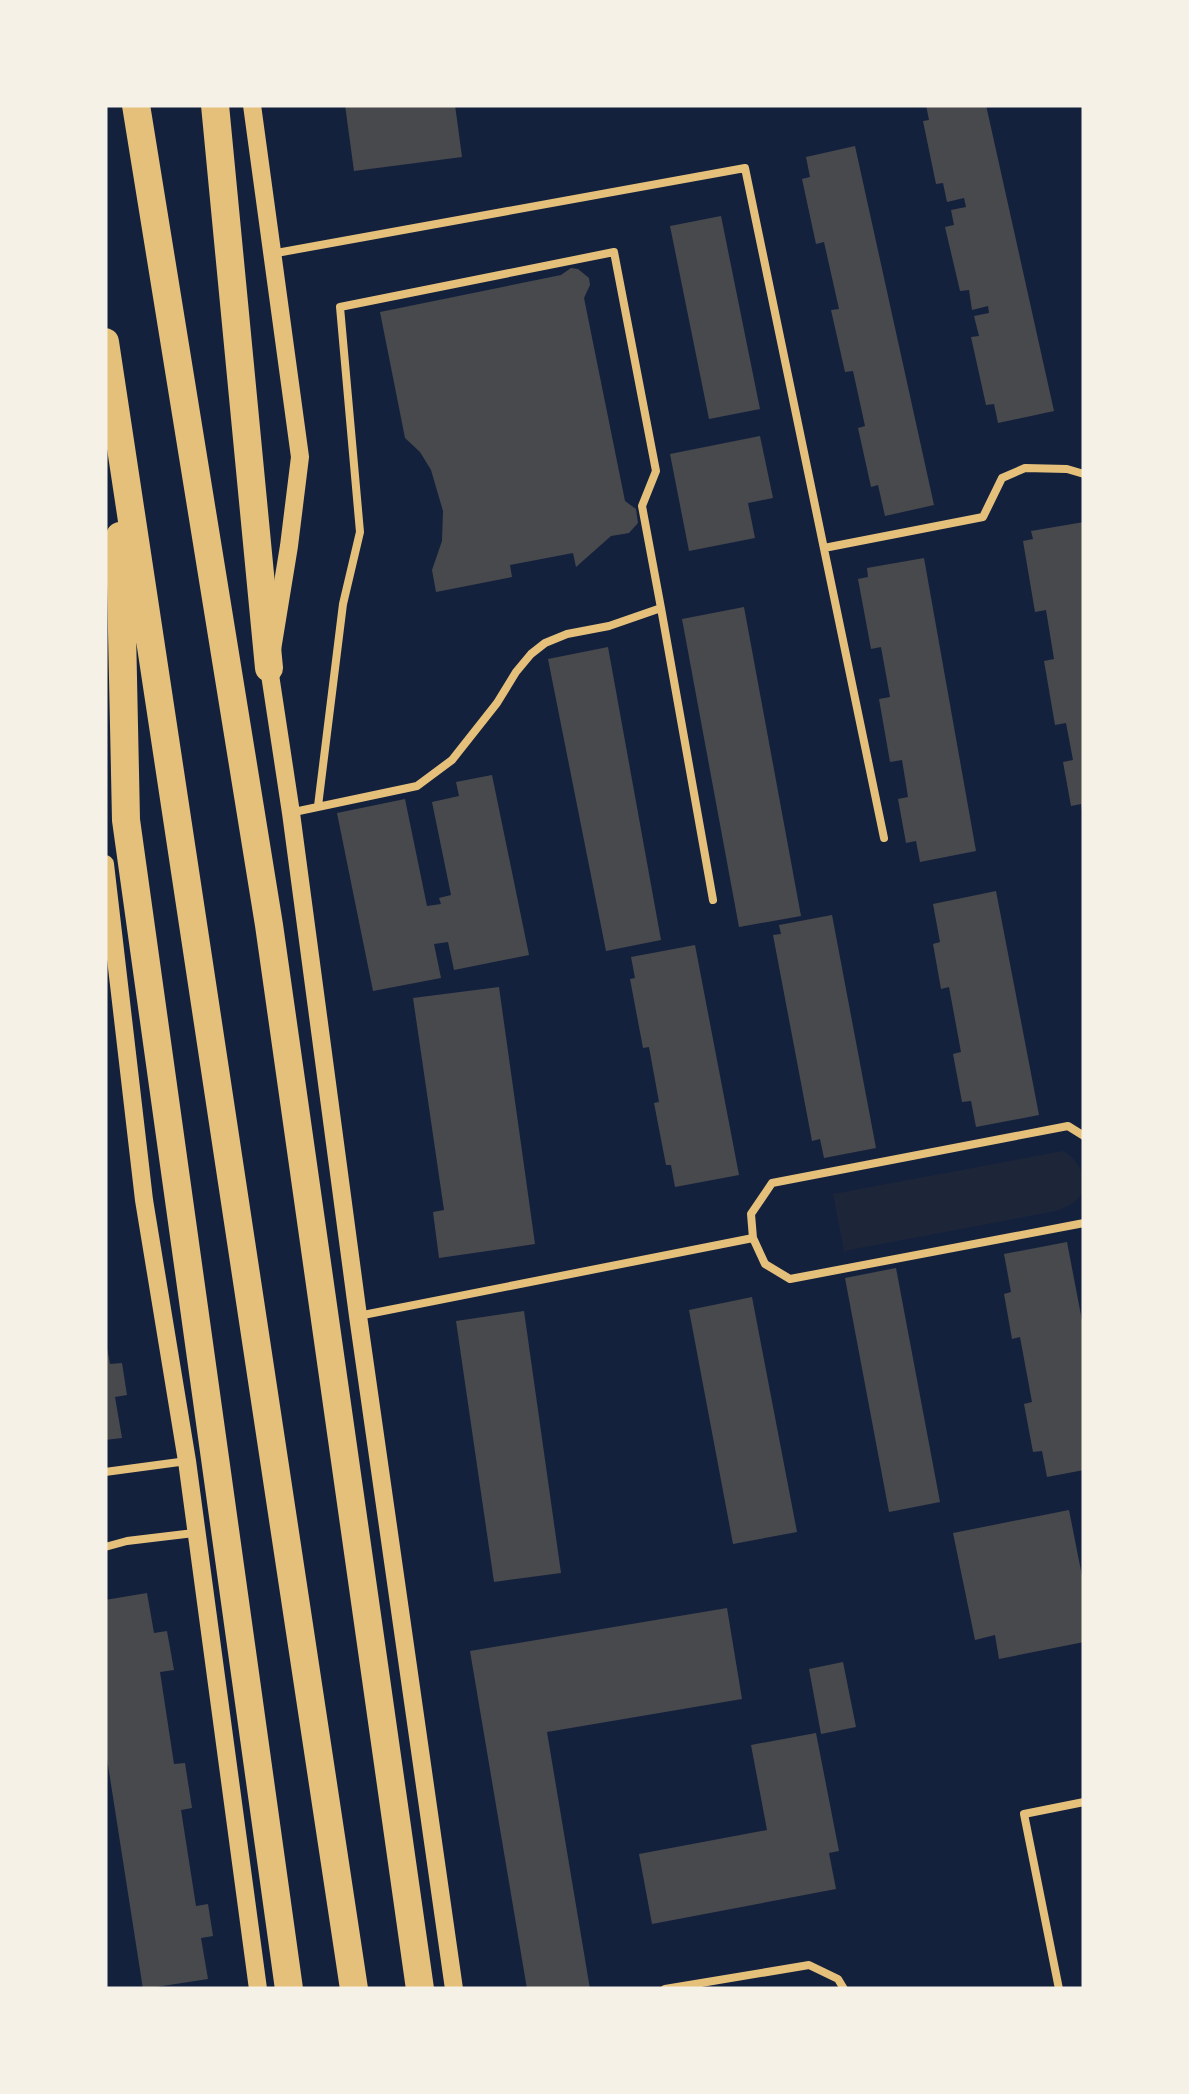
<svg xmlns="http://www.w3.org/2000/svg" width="1189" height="2094" font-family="'DejaVu Sans',sans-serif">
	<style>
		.green { fill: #1d2539 }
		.building { fill: #48494c }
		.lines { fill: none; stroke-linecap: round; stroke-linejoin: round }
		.service { stroke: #e5c07b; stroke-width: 8 }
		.tertiary { stroke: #e5c07b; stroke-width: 18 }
		.trunk { stroke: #e5c07b; stroke-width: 28 }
	</style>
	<rect width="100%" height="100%" fill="#14213d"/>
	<path class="green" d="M1063,1151C1079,1159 1091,1183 1078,1199C1072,1205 1063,1208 1056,1211L844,1251L833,1194Z"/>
	<path class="building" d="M345,105H455L462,157L354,171Z
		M926,105H986L1054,411L998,423L994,404L986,405L971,337L979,336L974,316L989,313L988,306L972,310L969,290L960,291L945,227L954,225L951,210L966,207L964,198L947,202L943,183L936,184L923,121L929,120Z
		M855,146L934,505L885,516L878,485L871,487L858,428L865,426L853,371L845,372L831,310L839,309L824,242L816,244L802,179L810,177L806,157Z
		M721,216L760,409L709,419L670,226Z
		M571,268L578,269L589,278L590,285L584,298L625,501L636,509L638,523L629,533L611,536L576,567L573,553L510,565L512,577L436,592L432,570L442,541L443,511L431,470L420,452L405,438L380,312L561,275Z
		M760,436L773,498L748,503L755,538L689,551L670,454Z
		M1084,522V811H1082L1081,804L1071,806L1063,762L1073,760L1066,723L1055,725L1044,661L1054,659L1046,610L1035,612L1023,541L1033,539L1031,531Z
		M924,558L976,851L920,862L916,841L906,843L898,799L908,797L902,760L890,762L879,699L890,697L881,647L871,649L858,579L868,577L867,568Z
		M744,607L801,916L739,927L682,619Z
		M608,647L661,940L606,951L548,659Z
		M492,775L529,955L454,970L448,942L434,944L441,978L373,991L337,813L405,799L427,906L441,904L439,898L451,895L432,802L459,796L456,782Z
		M996,891L1039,1115L976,1127L971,1101L962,1102L953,1054L961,1052L949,987L941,989L933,944L940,942L933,904Z
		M832,915L876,1148L824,1158L820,1139L812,1141L773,935L781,934L779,925Z
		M695,945L739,1175L675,1187L671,1165H666L654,1103L659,1102L649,1047L643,1048L630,979L635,978L631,957Z
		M499,987L535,1244L439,1258L433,1212L444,1210L413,998Z
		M1067,1242L1084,1331V1470L1047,1477L1042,1451L1033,1452L1024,1404L1032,1402L1020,1337L1012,1339L1004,1294L1011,1292L1004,1254Z
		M896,1268L940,1502L889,1512L845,1278Z
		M752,1297L797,1532L733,1544L689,1310Z
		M524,1311L561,1573L494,1582L456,1321Z
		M105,1348H107L110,1364L122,1363L127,1395L115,1397L122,1438L105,1440Z
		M1069,1510L1084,1586V1642L999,1659L995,1635L975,1640L953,1533Z
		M147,1593L154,1633L167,1631L174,1670L160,1672L174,1764L185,1763L192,1808L181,1810L196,1906L208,1904L213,1936L201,1938L208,1979L143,1989L105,1746V1600Z
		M727,1608L742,1699L547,1732L590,1989H527L470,1651Z
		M843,1662L856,1727L821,1734L809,1669Z
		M816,1733L839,1851L829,1853L836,1889L652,1924L639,1854L767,1830L751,1745Z"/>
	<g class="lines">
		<path class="service" d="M271,254L745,168L884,838
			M824,548L983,517L1002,478L1025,468L1067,469L1084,474
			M661,608L713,900
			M294,812L417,786L452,760L497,703L516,672L531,654L545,643L567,634L609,626L661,608L642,506L656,471L614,252L340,307L360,532L343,604L318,806
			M1084,1136L1068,1126L772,1183L751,1214L753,1238L765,1264L790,1279L1084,1223
			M358,1316L753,1238
			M105,1472L187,1461
			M105,1547L127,1541L194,1533
			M665,1989L809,1965L838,1979L844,1989
			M1059,1989L1024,1814L1084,1802"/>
		<path class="tertiary" d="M252,105L300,457L289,546L269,668L291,813L358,1316L454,1989
			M105,864L144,1200L187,1461L258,1989"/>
		<path class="trunk" d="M136,105L269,925L420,1989
			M215,105L269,668
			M105,342L354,1989
			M120,536L126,820L289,1989"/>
	</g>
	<rect width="1189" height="2094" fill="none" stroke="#f6f1e7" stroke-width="215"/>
</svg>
